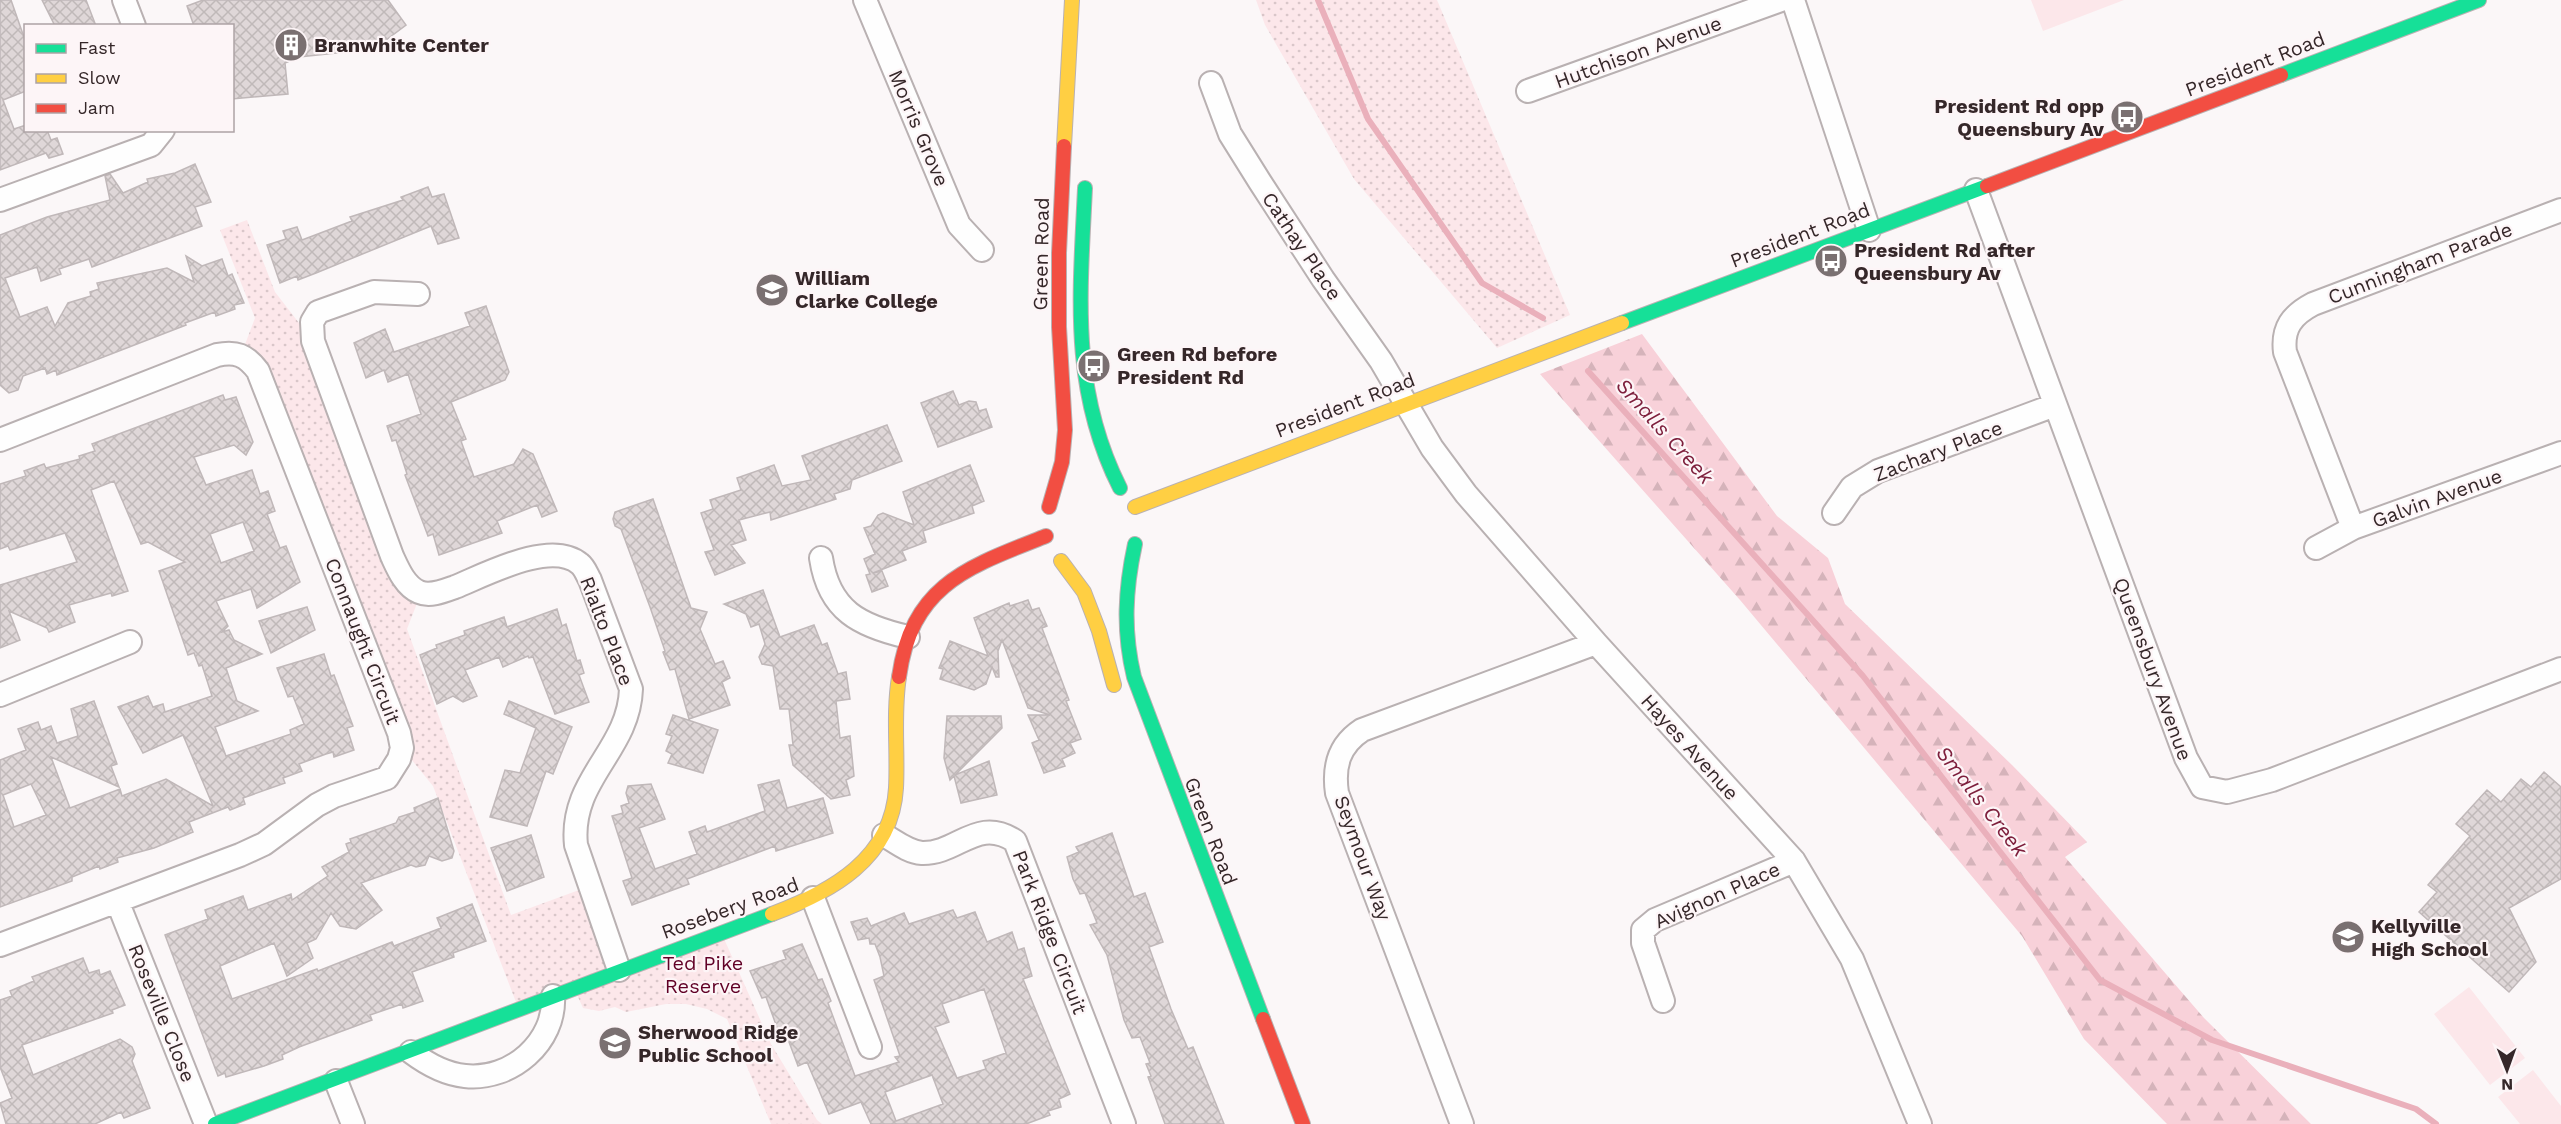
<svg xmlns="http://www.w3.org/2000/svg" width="2561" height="1124" font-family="'Work Sans',sans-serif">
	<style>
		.green { fill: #fce7ea }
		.forest { fill: url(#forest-firs) }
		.park { fill: url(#park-dots) }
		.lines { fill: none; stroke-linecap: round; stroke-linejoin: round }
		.stream { stroke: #eab0bb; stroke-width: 6 }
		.building { fill: url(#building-cross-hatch); stroke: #c0b8b9; stroke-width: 1.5; fill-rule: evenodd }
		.street-casing { stroke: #b9b1b2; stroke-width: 26 }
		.fast-casing { stroke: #b9b1b2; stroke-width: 16 }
		.slow-casing { stroke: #b9b1b2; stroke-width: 16 }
		.jam-casing { stroke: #b9b1b2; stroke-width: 16 }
		.street { stroke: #fefefe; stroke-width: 22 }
		.fast { stroke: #16e098; stroke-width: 14 }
		.slow { stroke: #ffcf43; stroke-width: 14 }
		.jam { stroke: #f24e42; stroke-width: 14 }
		.labels { text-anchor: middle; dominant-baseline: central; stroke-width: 4.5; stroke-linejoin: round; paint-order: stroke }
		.poi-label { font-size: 20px; font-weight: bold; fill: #352729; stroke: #fdf5f7; text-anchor: start }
		.street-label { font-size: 20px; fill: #352729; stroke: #fdf5f7 }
		.park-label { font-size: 20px; fill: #610026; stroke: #fdf5f7 }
		.water-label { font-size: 21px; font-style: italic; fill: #7e203d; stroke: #fdf5f7 }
	</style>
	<defs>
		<pattern id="forest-firs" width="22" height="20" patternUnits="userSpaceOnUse" patternTransform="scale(1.5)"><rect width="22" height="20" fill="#f8d1d9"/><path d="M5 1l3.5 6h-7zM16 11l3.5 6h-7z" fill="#d5b3ba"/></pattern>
		<pattern id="park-dots" width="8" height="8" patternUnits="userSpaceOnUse" patternTransform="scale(1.5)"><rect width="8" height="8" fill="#fce7ea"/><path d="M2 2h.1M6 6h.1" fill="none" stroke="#d9c6c9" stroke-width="1.8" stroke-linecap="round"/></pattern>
		<pattern id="building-cross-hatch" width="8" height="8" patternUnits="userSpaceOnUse" patternTransform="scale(1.5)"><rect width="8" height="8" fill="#dfd7d8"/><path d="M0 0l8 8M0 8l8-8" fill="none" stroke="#c0b9b9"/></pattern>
	</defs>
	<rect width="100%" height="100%" fill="#fbf7f8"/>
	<path class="green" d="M2031,0H2124L2043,31Z
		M2469,987L2525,1058L2490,1085L2434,1014Z
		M2533,1070L2561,1106V1124H2520L2498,1097Z"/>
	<path class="forest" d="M1642,334L1777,516L1828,558L1845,604L2012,765L2087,842L2065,857L2204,1018L2311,1124H2167L2084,1039L2022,936L1740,600L1540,374Z"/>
	<path class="park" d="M1256,0H1437L1570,315L1497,348L1354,179L1265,25Z
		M247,220L275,292L313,341L392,556L421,593L407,629L511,915L590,886L619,970L721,932L771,1044L817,1120L822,1124H771L727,1019L707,1009L686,1004H666L626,1012L615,1007L599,1011L583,1008L574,988L519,1010L433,786L402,748L241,355L255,318L220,230Z"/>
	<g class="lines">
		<path class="stream" d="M1318,0L1368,119L1482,283L1543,318
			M1588,371L1863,676L2100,980L2212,1040L2416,1109L2436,1124"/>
	</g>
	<path class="building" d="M0,0H11L26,43V91L3,100L14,129L26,125V130H47L51,140L57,138L63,154L49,158L46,153L0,170Z
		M42,0H86L96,26H55Z
		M203,0H388L406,25L374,49L299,57L285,63L288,94L232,99V26H194L187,6Z
		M195,164L211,202L195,207L202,226L92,267L89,259L59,269L61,274L41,281L37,267L5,278L20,317L47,307L55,326L68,303L91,296L90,292L99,289L97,283L167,268L194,282L186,256L202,266L222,259L228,276L232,274L244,303L234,305L235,309L216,316L215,312L185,323L186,325L57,375L56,370L47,374L45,368L23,376L18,390L9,393L0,385V235L47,217L110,200L105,176L110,174L123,193L148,182L147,179L175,173Z
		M428,187L432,197L444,194L459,238L438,244L431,226L316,273L298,280L297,276L280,283L267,245L286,239L283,231L297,227L302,240L352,221L350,217L403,200L401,197Z
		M486,306L509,372L505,380L451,402L466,439L461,441L474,477L514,464L523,449L533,454L557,511L542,517L537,505L497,521L502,533L439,555L433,534L428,536L405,475L407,474L396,440L392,441L387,426L421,414L408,374L388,382L384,370L366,378L354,343L385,329L394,352L470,326L465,313Z
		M953,391L959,405L969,401L976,402L979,411L986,409L992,427L938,447L921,403Z
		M223,395L225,400L236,397L253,442L246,455L234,445L194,457L206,485L252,470L260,494L268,491L275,511L267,514L280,548L286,546L300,582L257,608L251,589L216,601L228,626L222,632L229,630L234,640L262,654L226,668L237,701L258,711L215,727L226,756L291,734L290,730L304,724L293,696L288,697L277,668L324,654L331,676L334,675L353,726L347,728L354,750L334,757L333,752L326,754L299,764L302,771L283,778L285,783L243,798L245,804L230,810L228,807L189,822L193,832L154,848L117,858L118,862L100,869L99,866L72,877V881L0,907V760L26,750L18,729L38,722L41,730L51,726L57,743L78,736L71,709L94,701L117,764L111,766L119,787L51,757L70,808L120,789L122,796L166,779L213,806L183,735L143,753L118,707L148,696L153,707L163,704L165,712L212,696L202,665L199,666L194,653L188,655L159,571L185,562L148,542L141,544L114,481L91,490L128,591L112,596L111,593L69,605L75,622L49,632L47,628L9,611L20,640L0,648V585L77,562L65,533L10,550L8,546L0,549V484L26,476L24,471L44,464L46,468L80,459L79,456L95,451L92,444ZM243,522L254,551L221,563L210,534ZM31,784L46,815L14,827L3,795Z
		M887,425L902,461L852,480L850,489L834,494L836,499L771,520L770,512L739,520L746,540L731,545L745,563L715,575L705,552L714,550L701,513L713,509L710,500L741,490L737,478L774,465L782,486L811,480L802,456Z
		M970,465L984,501L972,506L974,513L923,531L926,542L902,551L906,560L873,573L882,571L888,586L872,592L866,575L870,574L864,559L875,554L864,528L871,526L878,515L883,513L914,525L903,492Z
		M653,499L691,608L707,612L700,629L715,664L723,661L730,678L722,682L730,705L689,719L675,669L670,670L663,652L665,651L650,607L621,529L615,526L613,519L615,512Z
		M763,590L780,637L814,625L822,645L827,643L838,674L846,672L850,699L836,701L840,738L850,736L854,776L846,780L850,795L831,799L793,765L789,745H793L789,709H780L773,666L762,664L759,657L765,644L759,624L751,627L746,614L724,604Z
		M1028,600L1032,610L1039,608L1047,626L1042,628L1069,700L1066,701L1081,739L1070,743L1075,753L1062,759L1065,766L1044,773L1032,743L1039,740L1028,715H1050L1028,708L1002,640L998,651L999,677H996L992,667L986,684L974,690L940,679L943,669L939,668L950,641L988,656L974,618L1009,603L1010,606Z
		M307,607L315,630L271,653L259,621Z
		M557,609L562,626L566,624L577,661L580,660L584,673L579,675L589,702L555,714L533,657L529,658L528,656L503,667L499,657L465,670L477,696L463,702L453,696L437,704L420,655L437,648L436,645L465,635L464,631L504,617L507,627Z
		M509,701L572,727L553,774L546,771L527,826L490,817L505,770L520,773L536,728L504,714Z
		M673,715L718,730L703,773L668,763L672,754L666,751L672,736L666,734Z
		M947,716H1001L1002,728L955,775L989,761L997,795L961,803L954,776L950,780L944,758Z
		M2544,772L2561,787V879L2509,908L2536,962L2509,992L2419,912L2437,892L2428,885L2470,836L2456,824L2487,790L2501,802L2521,779L2531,787Z
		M779,780L787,808L823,798L833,833L776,851L775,846L687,879L689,884L632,905L623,881L632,878L612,816L623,813L621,806L629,803L626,793L628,786L651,784L665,819L639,828L655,869L697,854L689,832L705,826L707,832L765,811L758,785Z
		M438,798L454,851L452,858L442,861L429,856L425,865L416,867L411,865L361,883L382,910L356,929L340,926L331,913L316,939L307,943L313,958L287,976L274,943L220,966L232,999L317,969L318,971L392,942L394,946L441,928L437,918L472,904L486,941L453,953L454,957L412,972L423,1001L403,1008L402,1004L370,1015L372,1020L299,1047L282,1055L283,1059L264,1066L226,1077L225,1073L218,1076L165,935L208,919L205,910L243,896L248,910L291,894L292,900L328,876L322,867L349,852L346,844L351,842L350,839L396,823L399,817L415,812L414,808Z
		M1112,833L1134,897L1145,893L1163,942L1149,947L1171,1009L1188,1049L1193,1047L1224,1124H1165L1148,1077L1151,1076L1146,1064L1150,1063L1140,1037L1132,1038L1124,1020L1107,955L1090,925L1097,923L1085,893L1080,894L1073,879L1067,857L1079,852L1076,847Z
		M531,835L544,877L507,891L491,848Z
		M953,910L957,918L975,912L987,942L1012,932L1018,950L1024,948L1032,976L1023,979L1070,1094L1059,1099L1061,1107L1048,1111L1050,1115L1026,1124H871L861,1102L829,1114L807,1062L798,1066L786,1034L780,1036L766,997L762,998L750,971L786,959L783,951L802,944L818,980L822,979L831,1001L828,1003L855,1076L899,1062L895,1057L900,1056L874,980L884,976L880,957L875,944H870L869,938L858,940L851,922L867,918L871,926L904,913L909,924ZM984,989L1006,1053L983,1061L986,1069L957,1078L935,1027L949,1022L942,1004ZM932,1075L943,1104L896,1121L885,1092Z
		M83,958L89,973L99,970L100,975L110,971L125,1005L112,1010L113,1013L22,1045L33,1075L120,1039L132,1047L135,1054L132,1061L150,1108L124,1118L121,1112L95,1124H6L0,1103L12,1098L0,1067V1000L12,996L10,991L34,981L32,977Z"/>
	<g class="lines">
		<g class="street-casing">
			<path id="street" d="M124,0L134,26
				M865,0L959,225L982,250
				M1793,0L1869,230
				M1211,83L1230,134L1260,182L1323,279L1381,361L1432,448L1466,494L1596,643L1794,861L1852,959L1920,1124
				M1528,91L1781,0
				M1976,190L2186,758L2202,787L2227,792L2272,780L2561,669
				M0,200L151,145L163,130
				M418,294L374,292L318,312L312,322L313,341L392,556C398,569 405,586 419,592C430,597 444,591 455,587C485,575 551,539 580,564C585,568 587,575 590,580L631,689C629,751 569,779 576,845L619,970
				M0,440L217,355C236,351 246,355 258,371L399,733L402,748L399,759L387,778L334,796L317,805L264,844L240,855L0,945
				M1834,513L1852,487L1878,471L2055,405
				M2353,528L2285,352C2282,328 2292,315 2313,304L2561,210
				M2316,548L2353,528L2561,453
				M821,558C829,611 860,626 908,637
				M0,695L130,642
				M884,835C896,842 908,852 922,853C958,854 977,816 1015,841L1124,1124
				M813,898L870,1047
				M118,903L206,1124
				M1663,1001L1643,943V930L1655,920L1794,861
				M411,1052C427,1064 445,1074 465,1076C511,1081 556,1042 553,996
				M336,1081L353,1124
				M1462,1124L1337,793C1333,766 1339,745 1362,730L1596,643"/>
		</g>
		<g class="fast-casing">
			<path id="fast" d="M2281,75L2479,0
				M1085,188C1080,295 1070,389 1120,488
				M1622,323L1987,186
				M1135,544C1125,590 1123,631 1134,677L1263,1019
				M215,1124L772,914"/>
		</g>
		<g class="slow-casing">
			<path id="slow" d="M1064,146L1072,0
				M1135,507L1622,323
				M1061,561L1084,592L1099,631L1114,685
				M772,914C831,892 892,859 896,788C898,751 893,714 899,677"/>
		</g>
		<g class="jam-casing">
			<path id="jam" d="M1987,186L2281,75
				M1049,507L1062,462L1065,430L1059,327V253L1064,146
				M899,677C912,584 968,567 1046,536
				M1263,1019L1303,1124"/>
		</g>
		<use href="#street" class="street"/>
		<use href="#fast" class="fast"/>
		<use href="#slow" class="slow"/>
		<use href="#jam" class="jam"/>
	</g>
	<defs>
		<g id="building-disc" transform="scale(1.725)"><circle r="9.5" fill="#7a7071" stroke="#fdf5f7"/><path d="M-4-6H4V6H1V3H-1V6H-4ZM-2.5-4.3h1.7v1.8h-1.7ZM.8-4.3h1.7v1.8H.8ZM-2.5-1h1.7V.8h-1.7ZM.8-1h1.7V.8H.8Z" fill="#fff"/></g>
		<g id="bus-disc" transform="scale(1.725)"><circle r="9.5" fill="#7a7071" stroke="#fdf5f7"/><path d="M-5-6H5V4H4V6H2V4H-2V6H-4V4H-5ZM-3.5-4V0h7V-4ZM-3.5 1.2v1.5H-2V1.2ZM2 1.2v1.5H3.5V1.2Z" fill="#fff"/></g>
		<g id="school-disc" transform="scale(1.725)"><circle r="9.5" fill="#7a7071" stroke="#fdf5f7"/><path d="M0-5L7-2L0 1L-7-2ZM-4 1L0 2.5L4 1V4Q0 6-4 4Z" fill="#fff"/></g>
	</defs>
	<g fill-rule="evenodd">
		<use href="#building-disc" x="291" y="45"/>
		<use href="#bus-disc" x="2127" y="117"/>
		<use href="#bus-disc" x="1831" y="261"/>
		<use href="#school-disc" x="772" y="290"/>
		<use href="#bus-disc" x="1094" y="366"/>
		<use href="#school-disc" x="2348" y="937"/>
		<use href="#school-disc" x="615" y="1043"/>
	</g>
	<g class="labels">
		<g class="poi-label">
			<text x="314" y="45">Branwhite Center</text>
			<text x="2104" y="106" text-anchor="end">President Rd opp<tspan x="2104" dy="23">Queensbury Av</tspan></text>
			<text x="1854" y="250">President Rd after<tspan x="1854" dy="23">Queensbury Av</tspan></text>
			<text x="795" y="278">William<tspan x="795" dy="23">Clarke College</tspan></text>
			<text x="1117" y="354">Green Rd before<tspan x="1117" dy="23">President Rd</tspan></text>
			<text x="2371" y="926">Kellyville<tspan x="2371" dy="23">High School</tspan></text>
			<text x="638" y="1032">Sherwood Ridge<tspan x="638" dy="23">Public School</tspan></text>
		</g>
		<g class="street-label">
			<text transform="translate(1638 52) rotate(-20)">Hutchison Avenue</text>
			<text transform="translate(2255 64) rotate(-21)">President Road</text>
			<text transform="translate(919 128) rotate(67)">Morris Grove</text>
			<text transform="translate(1800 235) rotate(-21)">President Road</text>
			<text transform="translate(1302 246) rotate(56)">Cathay Place</text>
			<text transform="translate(1041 254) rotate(-89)">Green Road</text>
			<text transform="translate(2420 263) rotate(-21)">Cunningham Parade</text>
			<text transform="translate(1345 405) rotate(-21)">President Road</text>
			<text transform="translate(1938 451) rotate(-21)">Zachary Place</text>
			<text transform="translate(2437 498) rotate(-20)">Galvin Avenue</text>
			<text transform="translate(607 631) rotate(69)">Rialto Place</text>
			<text transform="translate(363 641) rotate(69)">Connaught Circuit</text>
			<text transform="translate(2153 669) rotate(70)">Queensbury Avenue</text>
			<text transform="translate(1690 747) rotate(48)">Hayes Avenue</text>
			<text transform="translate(1211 831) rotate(69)">Green Road</text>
			<text transform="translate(1363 858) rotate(70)">Seymour Way</text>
			<text transform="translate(1717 895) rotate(-24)">Avignon Place</text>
			<text transform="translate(730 908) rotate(-20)">Rosebery Road</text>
			<text transform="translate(1050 932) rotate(69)">Park Ridge Circuit</text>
			<text transform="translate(162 1013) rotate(68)">Roseville Close</text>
		</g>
		<g class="park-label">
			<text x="703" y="963">Ted Pike<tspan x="703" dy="23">Reserve</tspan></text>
		</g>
		<g class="water-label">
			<text transform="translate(1665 431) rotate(48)">Smalls Creek</text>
			<text transform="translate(1982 801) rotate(52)">Smalls Creek</text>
		</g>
	</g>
	<rect x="24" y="24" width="210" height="108" fill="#fdf5f7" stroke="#ada3a5" stroke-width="1.5"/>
	<rect x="36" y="44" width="30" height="9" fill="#16e098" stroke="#ada3a5" stroke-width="1.5"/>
	<text x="78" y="54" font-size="18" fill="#352729">Fast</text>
	<rect x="36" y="74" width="30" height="9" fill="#ffcf43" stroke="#ada3a5" stroke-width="1.5"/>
	<text x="78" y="84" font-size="18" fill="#352729">Slow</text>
	<rect x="36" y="104" width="30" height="9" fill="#f24e42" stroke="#ada3a5" stroke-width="1.5"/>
	<text x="78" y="114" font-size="18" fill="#352729">Jam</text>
	<g transform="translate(2507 1070) rotate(179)" stroke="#fdf5f7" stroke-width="4.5" paint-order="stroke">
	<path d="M0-4.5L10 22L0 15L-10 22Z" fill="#352729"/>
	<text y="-9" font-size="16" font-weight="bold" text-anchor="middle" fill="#352729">N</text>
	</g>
</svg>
